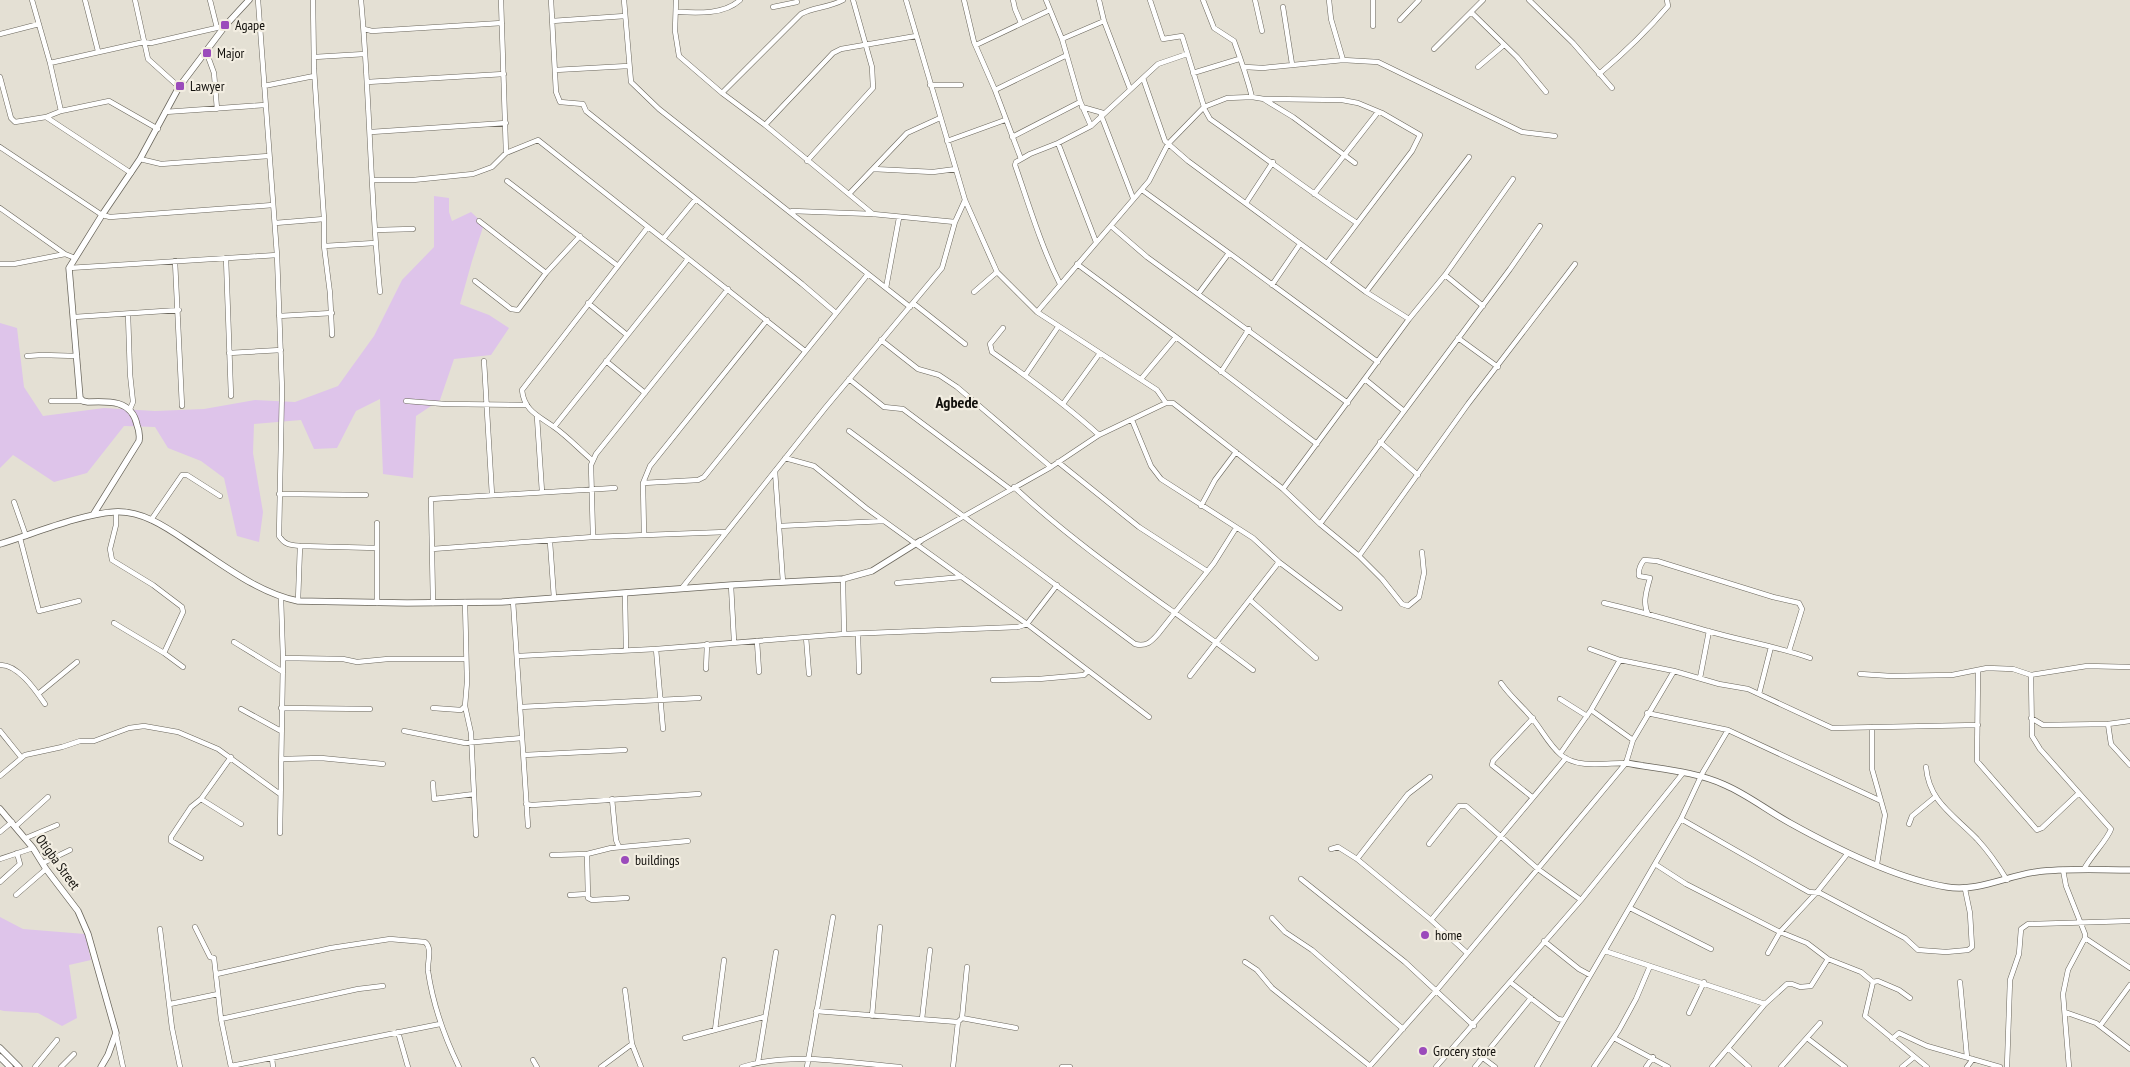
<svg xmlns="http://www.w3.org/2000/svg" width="2130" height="1067" font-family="'PT Sans Narrow',sans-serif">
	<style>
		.green { fill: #dec4ea }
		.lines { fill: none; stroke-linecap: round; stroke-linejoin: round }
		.minor-casing { stroke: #6a665c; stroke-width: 5.5 }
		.tertiary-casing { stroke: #6a665c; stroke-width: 7 }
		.minor { stroke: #fff; stroke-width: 4.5 }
		.tertiary { stroke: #fff; stroke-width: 5.5 }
		.poi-dot { fill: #9b4bbb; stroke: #f2ede1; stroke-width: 2 }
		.labels { text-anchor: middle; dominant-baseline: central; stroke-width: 4.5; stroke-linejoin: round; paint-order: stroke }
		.poi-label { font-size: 14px; fill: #12100c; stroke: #f2ede1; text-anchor: start }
		.street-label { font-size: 14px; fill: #12100c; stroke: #f2ede1 }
		.quarter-label { font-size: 16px; font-weight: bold; fill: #12100c; stroke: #f2ede1 }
	</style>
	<rect width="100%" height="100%" fill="#e4e0d4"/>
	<path class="green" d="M434,196L449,198V212L452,221L471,212L484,224L472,261L460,304L489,315L509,328L491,355L454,359L440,400L416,416L413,478L383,474L380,399L356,411L337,448L314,449L301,420L254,424L253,453L263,512L259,542L237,536L224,478L201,461L168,448L155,427L124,426L87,473L54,482L13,455L0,468V323L17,328L24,387L43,416L104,408L155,411L204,409L255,400L295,402L338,386L374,336L402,280L434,247Z
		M0,917L23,929L85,934L91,960L69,965L77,1018L62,1026L38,1013L4,1011L0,1010Z"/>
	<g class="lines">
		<g class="minor-casing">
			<path id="minor" d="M32,0L50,63L61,111L46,117
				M85,0L98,51
				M135,0L148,59L179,87
				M210,0L217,28
				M258,0L277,255L282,389L279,536C285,545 290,545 300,546L298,601
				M313,0L314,69L324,219V246L330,293L332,335
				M361,0C370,97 370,195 380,292
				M501,0L506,153
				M551,0L556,92L560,102L583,104L586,111L802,284L836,313
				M624,0L631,82L659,109L910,307
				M676,0L675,31L679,56L722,93L801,14C814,7 828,8 843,0
				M906,0L965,200L997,272L1037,312L1157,390L1166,403
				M964,0L974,42L995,90L1021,159
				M1013,0L1015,9L1021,23
				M1046,0L1062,39L1080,101L1091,126
				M1099,0L1104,21L1130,89
				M1150,0L1163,39L1182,36L1205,110L1210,119C1259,153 1307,190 1357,223
				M1203,0L1214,28L1234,41C1241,60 1247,77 1252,97
				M1255,0L1262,31
				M1329,0L1331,19L1343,60
				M1529,0L1573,43L1612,88
				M773,7L797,2
				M1283,7L1292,64
				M676,12C696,13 724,15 740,0
				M1471,12L1517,57L1546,92
				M1400,20L1419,0
				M552,21L625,16
				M1373,26V0
				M364,29L372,31L502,23
				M0,34L39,24
				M1062,39L1104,21
				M976,45L1050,10
				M1434,49L1483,0
				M206,51L214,73L217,109
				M314,57L365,54
				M50,63L144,42L151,43L225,26
				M1245,67L1263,68L1343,60L1378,62L1522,132L1555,136
				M1478,67L1504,45
				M555,70L628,66
				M1193,73L1239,59
				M1599,74C1624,53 1647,31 1668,6L1667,0
				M0,77L11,118L15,122L46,117L131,173
				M1143,78L1165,141L1188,161L1366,292
				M367,82L504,74
				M930,85H961
				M264,86L314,76
				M995,90L1065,56
				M722,93L765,125L873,214
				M1265,100L1293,117L1355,163
				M1082,107L1103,113
				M61,111L109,101L158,129
				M165,112L265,105
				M1101,115L1133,198
				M765,125L833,53L841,49L916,36
				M371,132L506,123
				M1012,137L1080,102
				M947,141L1005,120
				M1058,143L1091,126L1158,64L1187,54
				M0,147L102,215L110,217L273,205
				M140,159L161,164L269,156
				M807,161L873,88L872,67L853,0
				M873,169L933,172L956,169
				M372,180H413L473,174L492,167L506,153L538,140L805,351
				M507,181L618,266
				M1142,190L1229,253L1199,293
				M849,194L907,133L940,118
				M1314,194L1378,112
				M1246,203L1273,162
				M0,208L65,254
				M792,211L873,214L955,222
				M479,221L546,273
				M275,223L324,219
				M1111,226L1147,257L1348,403
				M375,230L413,229
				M663,239L695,200
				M324,246L375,243
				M1229,253L1378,362
				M226,258L231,396
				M175,261L182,406
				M0,264H14L65,254L75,258
				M1077,264L1176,337L1317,444
				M69,268L277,255
				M1445,275L1483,306
				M475,281L511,309L518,310L546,273L580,236
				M1060,284C1041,246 1029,205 1015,165L1016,162L1030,154L1058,143L1096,242
				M1272,285L1300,244
				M886,288L899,218
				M974,292L997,272
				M588,303L627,335
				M913,303L965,344
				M1037,312L1149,181L1168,144L1204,107L1227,98L1252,97L1264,99L1342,100L1358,103L1382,113L1420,135L1412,151L1327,263
				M128,314L130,374L133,402L130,409
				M279,316L332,313
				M74,317L179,310
				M1409,319L1366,292L1469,157
				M1003,328L990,344L992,352C1029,378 1065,404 1099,435
				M1458,338L1498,367
				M881,340L918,369L939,375L957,387L1051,467
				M229,353L281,350
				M27,356L42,355L77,356
				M484,361L492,495
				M606,361L645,393
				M1221,372L1249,329
				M1026,374L1058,327
				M849,379L884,407L903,409L1010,489
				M1141,379L1176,337
				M1366,380L1404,411
				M51,401H83
				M406,401L445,404L527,405
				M1063,404L1100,353
				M537,417L542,492
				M1132,420L1151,466L1161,479L1253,538L1279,562L1340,608
				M554,427L688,259
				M849,431L1135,644C1146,647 1151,642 1158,634L1214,563L1236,528
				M1380,442L1418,475
				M785,458L814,466L866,508L1027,624L1149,717
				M592,460C579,449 567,436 554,427C539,416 524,411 522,390L648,227
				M1058,462L1139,527L1207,571
				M775,471L783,582
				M643,483L698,480L704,477L868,274
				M1014,487C1088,556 1173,609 1253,670
				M1283,489L1409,319L1445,275L1513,179
				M279,494L366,495
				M14,502L26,536
				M1201,506L1215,480L1236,452
				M116,512V525L110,549L112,560L153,585L182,607L183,612L164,653
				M151,520L182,475H187L220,496
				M1320,524L1510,269L1540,226
				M779,526L884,521
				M644,535L643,483L650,466L767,320
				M593,537L591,465L596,454L728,289
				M20,538L39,611L79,601
				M920,541L1051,467L1099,435L1166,403H1173L1283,489L1320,524L1359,556L1382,579L1402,604L1408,606L1419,597L1424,573L1422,552
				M550,542L554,598
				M300,546L377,548
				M432,549L593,537L726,532
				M1359,556L1468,404L1575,264
				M843,579L844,634
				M897,583L962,577
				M731,585L734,641
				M682,588L826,407L942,268L955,222L965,200
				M625,594L626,650
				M1250,600L1316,658
				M513,601L528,826
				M377,603V523
				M433,603L431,499L615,488
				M1604,603C1639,611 1673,621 1708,631C1742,641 1776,646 1810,658
				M1648,614C1642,603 1647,589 1650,578L1639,576C1638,569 1640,565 1644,560L1657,561L1773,597L1799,603L1802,609L1789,651
				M114,623L164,653L183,667
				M858,635L859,672
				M806,637L809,674
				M757,641L759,672
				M234,642L283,672
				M656,649L663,729
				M1590,649L1620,660L1674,671L1719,684L1748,689L1832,728L1978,725
				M518,656L656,649L844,634L1018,627L1027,624L1057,585
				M283,658L343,659L357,662L388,659H466
				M0,665C18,664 36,691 45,704
				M706,669L707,644
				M1978,670L1977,761L2037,830L2042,828L2079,793
				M1860,674L1891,676L1952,675L1987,668L2013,669L2031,675L2087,666L2130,667
				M2031,675L2032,736L2040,749L2111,829C2108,839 2091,856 2084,869
				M1190,676L1279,562
				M1700,678L1709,631
				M993,680L1039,679L1084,675L1088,671
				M1501,683C1510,696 1522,706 1532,718C1542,730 1549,745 1561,755C1578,769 1606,763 1626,763
				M38,694L77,662
				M1759,694L1771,647
				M1560,699L1587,716
				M465,706L471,733L476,835
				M520,707L699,698
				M281,708L370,709
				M433,708L461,710L465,706L467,682L465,602
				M241,709L281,731
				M1591,710L1633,740
				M1647,713L1728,730L1879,800
				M2031,718L2043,725L2108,724L2130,721
				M2108,724L2111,744L2130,765
				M1872,727V769L1885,815L1877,864
				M0,731L21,757
				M404,731L465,743L522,738
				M1560,754L1591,710L1620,660
				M524,755L625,750
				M282,759L321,758L383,764
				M1926,767C1929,802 1954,815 1977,839C1988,851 1998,865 2007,880
				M0,776L25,755L62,747L80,741H94L129,728L144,726L178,732L218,749L280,794
				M433,783L434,799L474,794
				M1532,797L1492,765L1493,761L1533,718
				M201,799L241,824
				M612,799L616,840L619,847
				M526,804L532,805L699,794
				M1681,819L1800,887L1809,892L1820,893L1905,938L1918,950L1946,952L1968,950L1972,947L1970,913L1965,889
				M1909,824L1912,816L1935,797
				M16,826L48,797
				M0,832L12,822
				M280,833L283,658L281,598
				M26,838L57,825
				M1429,844L1459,806H1466L1538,869L1581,900
				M1331,849L1338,847L1357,859L1431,920L1466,952
				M552,855L587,854
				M201,858L171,841V837L191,807L201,799L231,757
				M0,859L33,848
				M1357,859L1408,794L1430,777
				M43,863L70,850
				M1655,864L1686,884L1780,932L1807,943L1828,959L1861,972L1873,982L1878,981L1899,990L1910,998
				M2063,870L2066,886L2085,934V938L2068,970L2063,994L2069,1067
				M1301,879L1405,962L1474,1026
				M0,882L20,864L17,853
				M16,895L46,869
				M570,895L587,894
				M627,898L592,900L588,898L587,854L611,848L688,841
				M1630,908L1711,949
				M1272,918L1285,932L1312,950L1403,1029
				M1431,920L1566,758
				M195,927L210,957L214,958L221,1019L231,1067
				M160,929L172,1028L180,1067
				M2085,938L2130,968
				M1544,941L1579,969L1590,975
				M1605,951L1765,1004
				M1768,953L1780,932L1817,892L1848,853
				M1245,962L1257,970L1272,988L1370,1066
				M217,974L331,948L390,939L425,942C433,948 427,962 428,971C433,1005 444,1036 459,1067
				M1510,982L1558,1019L1564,1020
				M1873,982L1865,1016L1927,1067
				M1960,982L1967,1057
				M625,990L632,1044L641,1067
				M170,1004L218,994
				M816,1011L958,1022L962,1018L1016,1028
				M2065,1012L2096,1023L2130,1049
				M1689,1013L1704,982
				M872,1016L880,927
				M962,1018L967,967
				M221,1019L358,989L383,986
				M922,1019L930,950
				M2100,1026L2130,985
				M715,1030L724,960
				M398,1032L408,1067
				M116,1034L123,1067
				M685,1038L764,1017
				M1614,1038L1668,1067
				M1807,1038L1845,1067
				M1892,1039L1899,1033L1927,1046L2000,1067
				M1729,1049L1749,1067
				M272,1058L273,1067
				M1483,1058L1495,1067
				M533,1060L537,1067
				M758,1062L776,952
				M231,1066L440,1024
				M35,1067L57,1040
				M61,1067L74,1054
				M601,1067L632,1044
				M742,1067C792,1051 849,1063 900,1067
				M807,1067L833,917
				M953,1067L958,1022
				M1062,1067H1070
				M1369,1067L1436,991L1626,763L1633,740L1674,671
				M1436,1067L1581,900L1683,773
				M1475,1067L1531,998
				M1537,1067L1681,819L1703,772L1728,730
				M1594,1067L1619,1030L1636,999L1650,966
				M1646,1067L1653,1057
				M1712,1067L1765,1004L1787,984H1792L1800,987L1811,986L1828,959
				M1781,1067L1820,1023
				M1902,1067L1914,1057
				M1967,1067L1973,1059
				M2007,1067L2010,980L2019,954L2021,929L2028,924L2130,921"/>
		</g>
		<g class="tertiary-casing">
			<path id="tertiary" d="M93,515L139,441C140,435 139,430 137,425C132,400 109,401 88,402L83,401L80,398L69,268L102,215L140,159L179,87L225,26L249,0
				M0,544C33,534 81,514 114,512C144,510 170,530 194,546C226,567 259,593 298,601L407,603L502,602L731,585L843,579L872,571L920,541
				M1626,763C1658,769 1695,771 1725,785C1748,795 1768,811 1790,823C1835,848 1897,879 1947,887C1978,892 2006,876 2036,872C2067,868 2099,870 2130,870
				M0,809L33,848L46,869L78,911L88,934L116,1033L108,1055L101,1067
				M0,1048L19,1067
				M0,1057L10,1067"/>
		</g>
		<use href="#minor" class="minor"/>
		<use href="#tertiary" class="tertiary"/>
	</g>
	<g class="poi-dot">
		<rect x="220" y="20" width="10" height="10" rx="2.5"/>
		<rect x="202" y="48" width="10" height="10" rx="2.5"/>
		<rect x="175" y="81" width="10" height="10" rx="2.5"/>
		<circle cx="625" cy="860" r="5"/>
		<circle cx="1425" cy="935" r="5"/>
		<circle cx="1423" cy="1051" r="5"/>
	</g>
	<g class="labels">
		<g class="poi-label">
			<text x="235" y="25">Agape</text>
			<text x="217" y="53">Major</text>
			<text x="190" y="86">Lawyer</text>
			<text x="635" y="860">buildings</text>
			<text x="1435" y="935">home</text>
			<text x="1433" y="1051">Grocery store</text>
		</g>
		<g class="street-label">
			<text transform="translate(58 862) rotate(54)">Otigba Street</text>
		</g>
		<g class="quarter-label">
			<text x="957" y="402">Agbede</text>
		</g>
	</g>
</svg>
